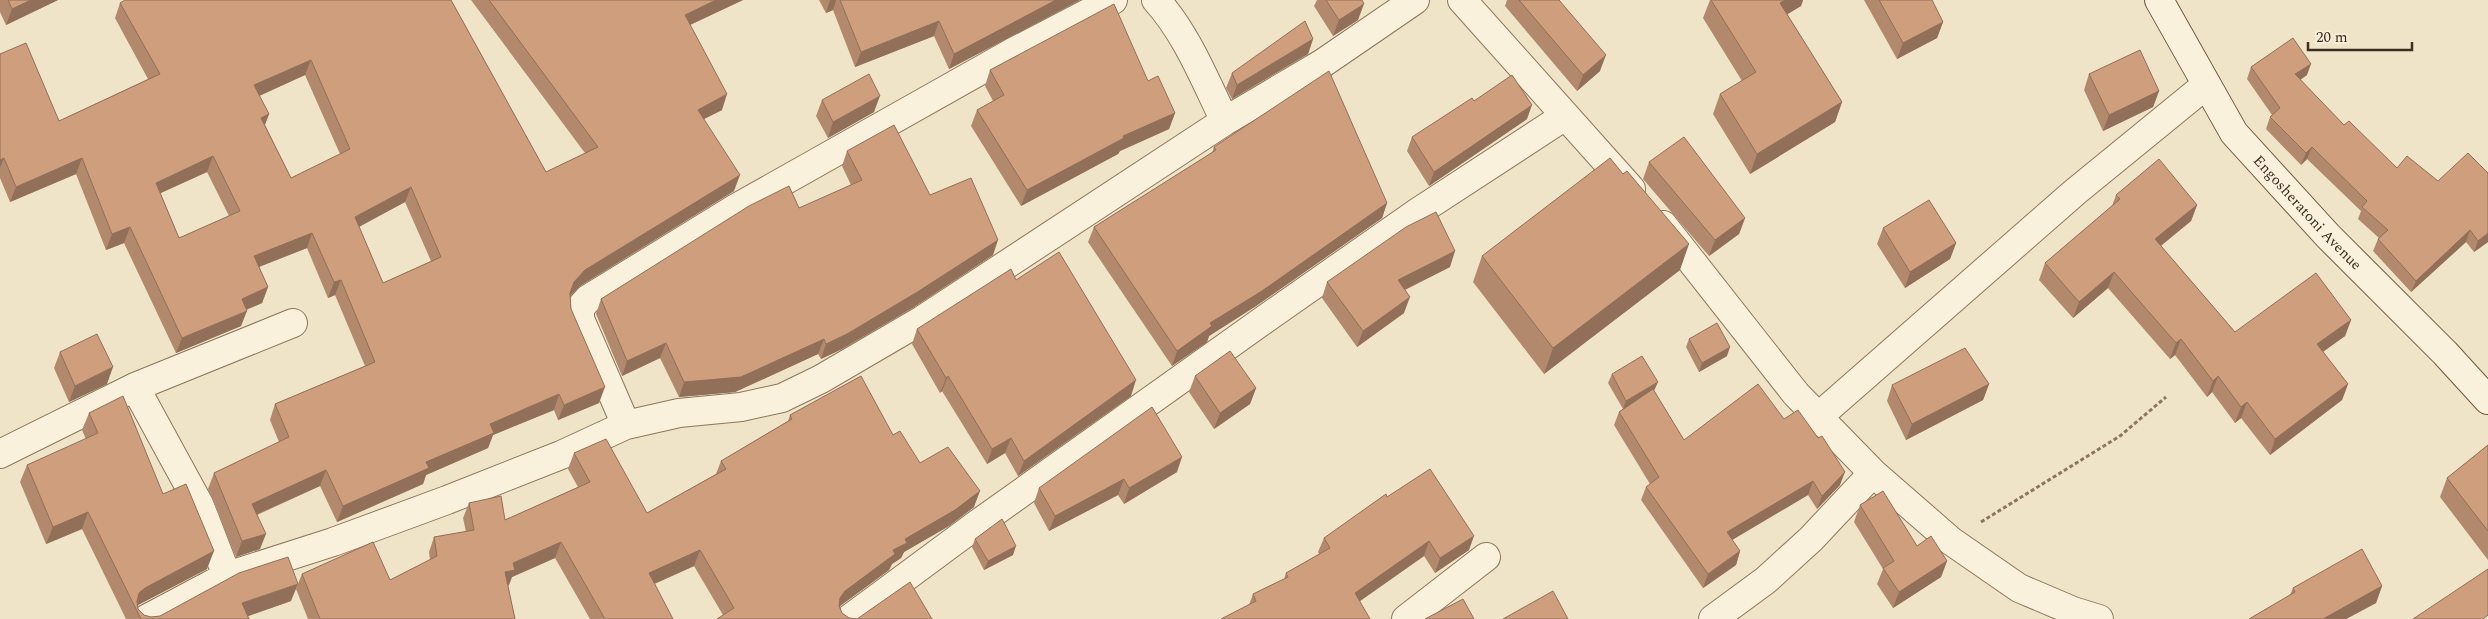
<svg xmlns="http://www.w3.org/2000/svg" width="2488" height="619" font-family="Spectral,serif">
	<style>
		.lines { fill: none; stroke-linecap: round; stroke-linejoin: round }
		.street-casing { stroke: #8d765c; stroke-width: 30 }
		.secondary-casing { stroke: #6f573f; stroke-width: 30 }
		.path { stroke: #8d765c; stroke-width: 3; stroke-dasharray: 4 2.5; stroke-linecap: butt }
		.street { stroke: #faf1dc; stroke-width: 28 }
		.secondary { stroke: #faf1dc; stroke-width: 28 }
		.wall { fill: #b2896c; fill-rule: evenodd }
		.shaded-wall { fill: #916f58 }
		.building { fill: #cf9f7d; stroke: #916f58; fill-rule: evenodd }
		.labels { text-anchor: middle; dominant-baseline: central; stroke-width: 4; stroke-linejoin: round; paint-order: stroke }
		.street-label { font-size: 15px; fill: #3d2e20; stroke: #f7eed8 }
	</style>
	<rect width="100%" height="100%" fill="#f0e4c8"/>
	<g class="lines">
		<g class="street-casing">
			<path id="street" d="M1156,0C1187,34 1205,81 1225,121
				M1462,0L1631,189
				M1663,225L1796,394L1873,473L1951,541L2019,588L2073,611L2099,619
				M135,387L200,506L227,576
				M1818,417L2075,192L2206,85
				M626,425L580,319V308L588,299L736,208L1013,52L1113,0
				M0,454L135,387L293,323
				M146,619L227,576L333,542L447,500L561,455L626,425L679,413L741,407L782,398L821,379L922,320L1225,121L1323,63L1415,0
				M849,619L976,525L1275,312L1418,212L1565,116
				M1406,619L1486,557
				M1713,619L1766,580L1811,539L1873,473"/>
		</g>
		<g class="secondary-casing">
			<g id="secondary">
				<path id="s1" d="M2159,0L2234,133L2328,236L2445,353L2488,400"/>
			</g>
		</g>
		<path class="path" d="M1981,522L2120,436L2166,397"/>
		<use href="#street" class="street"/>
		<use href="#secondary" class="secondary"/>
	</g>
	<path class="wall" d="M0,0H58L6,25L0,12Z
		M451,0L546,172L585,153L471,0H743L690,25L722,110L704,119L734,191L580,286L570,296L571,309L599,403L558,420L554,410L493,435L488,448L426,475L423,484L337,522L320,486L257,515L260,549L236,557L208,489L214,473L279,442L270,420L275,404L365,366L335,295L328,298L307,248L259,267L268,287L262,303L246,310L241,326L176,353L124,243L106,250L76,174L10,202L0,178V54L59,121L148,79L115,18L120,3ZM305,75L340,154L291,178L265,125L269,114L259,96ZM207,172L229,216L179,238L160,193ZM405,202L431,261L383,283L359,227Z
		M819,0H1080L949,69L934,36L855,67L833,10L826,13Z
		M1317,0H1362L1358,20L1333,36L1314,6Z
		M1507,0H1559L1600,71L1577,91L1505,6Z
		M1710,0H1803L1801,6L1787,14L1842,102L1835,122L1750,174L1713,114L1720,94L1742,81L1703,18Z
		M1864,0H1932L1943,22L1937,38L1897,59Z
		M1313,39L1308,54L1232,99L1226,88L1232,73Z
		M2251,67L2307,75L2300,80L2344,125L2488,242L2474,252L2466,242L2411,292L2373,251L2378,239L2379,238L2358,219L2361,211L2307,159L2301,165L2266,129L2270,117L2272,115L2247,79Z
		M990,70L1148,81L1175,113L1169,129L1120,151L1118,154L1021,206L971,126L977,110L993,101L985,86Z
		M2089,74L2159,91L2153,107L2103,131L2084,90Z
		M822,100L874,112L828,138L816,116Z
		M1474,101L1527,119L1429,186L1407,151L1412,137Z
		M1214,147L1387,203L1382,218L1256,306L1209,336L1207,342L1172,366L1088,242L1094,227L1212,153Z
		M847,151L930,195L993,255L914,307L842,349L821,359L818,354L735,392L679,397L660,358L622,376L596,314L601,299L851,185L842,166Z
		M1649,162L1745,218L1739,234L1709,256L1643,179Z
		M2116,195L2197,205L2191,221L2161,246L2235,332L2351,320L2345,336L2323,352L2348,384L2342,400L2270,455L2241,418L2235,423L2212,392L2207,397L2175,355L2170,359L2108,288L2073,318L2039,280L2045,263L2112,206Z
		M1883,228L1956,243L1950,259L1905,288L1877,244Z
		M1482,256L1680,270L1544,374L1473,282Z
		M1450,267L1405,290L1404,313L1357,347L1322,298L1327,282Z
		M1016,280L1131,396L1018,476L1005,453L987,464L942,391L940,393L912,344L917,329Z
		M1689,339L1727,356L1699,372L1686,347Z
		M60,352L107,384L69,402L54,368Z
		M1612,374L1654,391L1684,440L1784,419L1840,485L1817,509L1808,495L1732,540L1740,551L1736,565L1703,588L1641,500L1646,487L1650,484L1614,425L1619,412L1623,409L1608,383Z
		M1195,376L1256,388L1250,404L1214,429L1189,392Z
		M1989,384L1983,400L1906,440L1887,401L1892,385Z
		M89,413L163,494L207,569L138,605V609L144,615L151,617L291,601L248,616L249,619H126L82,529L46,544L20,482L27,465L86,439L82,430Z
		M790,415L893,435L920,463L974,507L949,526L904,552L901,558L892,564L889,570L840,606L842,613L849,618L857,619H717L723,615L694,566L654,584L673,619H590L555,558L512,577L508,586L515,619H308L296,589L302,574L390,580L430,560L429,552L434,537L466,532L463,518L469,503L505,520L578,487L568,469L574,453L647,513L716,474L721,461L788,421Z
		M2488,445V560L2440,497L2447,478Z
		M1177,472L1124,504L1118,495L1049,531L1034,503L1039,488Z
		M1387,497L1469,550L1435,573L1424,556L1360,601L1249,605L1253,594L1284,579L1286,573L1319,554L1318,552L1324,538Z
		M1860,505L1917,546L1947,561L1941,577L1893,608L1877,584L1883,569L1854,522Z
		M975,539L1013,555L984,570L972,547Z
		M2382,586L2376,603L2346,619H2249L2290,595L2293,588Z"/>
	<path class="shaded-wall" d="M31,0H58L6,25L12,9Z
		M716,0H743L679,30L685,15Z
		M830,0H836L833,10L826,13Z
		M1056,0H1080L949,69L954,54Z
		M1785,0H1803L1801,6L1773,23L1780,3Z
		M1364,4L1358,20L1333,36L1339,20Z
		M939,21L934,36L855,67L861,52Z
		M1943,22L1937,38L1897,59L1903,43Z
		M1313,39L1308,54L1232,99L1237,85Z
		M1606,55L1600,71L1577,91L1583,75Z
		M311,60L305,75L248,101L254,85Z
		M2311,64L2307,75L2291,86L2295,74Z
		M2159,91L2153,107L2103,131L2109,115Z
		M727,94L722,110L692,125L698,110Z
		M880,96L874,112L828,138L833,122Z
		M1842,102L1835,122L1750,174L1757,154Z
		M1532,105L1527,119L1429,186L1434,172Z
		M1175,113L1169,129L1120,151L1118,154L1021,206L1027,190L1123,136Z
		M269,114L263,129L261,118Z
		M2312,147L2307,159L2301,165L2306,153Z
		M213,156L207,172L150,198L156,183Z
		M4,158L0,168V160Z
		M82,158L76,174L10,202L16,187Z
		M740,175L734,191L580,286L568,298L574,282L585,270Z
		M411,187L405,202L349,232L355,217Z
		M1387,203L1382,218L1256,306L1209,336L1207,342L1172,366L1177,351L1210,323Z
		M2197,205L2191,221L2149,255L2155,239Z
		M1745,218L1739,234L1709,256L1715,240Z
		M130,227L124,243L106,250L112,234Z
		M2470,230L2466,242L2411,292L2416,281Z
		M312,233L307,248L248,271L254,256Z
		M2488,233V242L2474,252L2478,241Z
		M998,240L993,255L914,307L842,349L821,359L826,344Z
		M1956,243L1950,259L1905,288L1910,272Z
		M1689,244L1680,270L1544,374L1553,348Z
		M1455,251L1450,267L1392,296L1398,280Z
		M2114,272L2108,288L2073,318L2079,302Z
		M341,280L335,295L328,298L334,282Z
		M268,287L262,303L236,314L242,299Z
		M1410,297L1404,313L1357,347L1363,331Z
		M247,311L241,326L176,353L182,338Z
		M2351,320L2345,336L2311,360L2317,344Z
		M824,339L818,354L735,392L679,397L684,382Z
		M2181,339L2175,355L2170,359L2176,343Z
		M666,343L660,358L622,376L627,361Z
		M1730,347L1727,356L1699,372L1702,363Z
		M113,367L107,384L69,402L75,386Z
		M948,376L942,391L940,393L946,378Z
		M2218,376L2212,392L2207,397L2213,381Z
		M1136,380L1131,396L1018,476L1024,461Z
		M1658,382L1654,391L1623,409L1626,401Z
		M1989,384L1983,400L1906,440L1912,424Z
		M2348,384L2342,400L2270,455L2275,439Z
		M605,387L599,403L558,420L564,405Z
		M1256,388L1250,404L1214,429L1220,413Z
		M559,394L554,410L493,435L488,448L426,475L423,484L337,522L343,506L490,424Z
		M2247,402L2241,418L2235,423L2241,407Z
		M1011,438L1005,453L987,464L992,449Z
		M1182,457L1177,472L1124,504L1129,488Z
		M326,470L320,486L246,519L252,504Z
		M1845,472L1840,485L1817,509L1822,496Z
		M1124,479L1118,495L1049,531L1055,516Z
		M1813,481L1808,495L1722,546L1727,532Z
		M980,491L974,507L949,526L904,552L901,558L892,564L889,570L840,606L835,613L840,598L845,591L893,550L905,539Z
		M88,512L82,529L46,544L53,527Z
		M266,534L260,549L236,557L242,541Z
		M1474,536L1469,550L1435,573L1440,558Z
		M1429,541L1424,556L1350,608L1355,593Z
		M561,542L555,558L512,577L509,585L499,587L505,572L513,563Z
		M1016,546L1013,555L984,570L988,561Z
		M700,550L694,566L643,589L649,573Z
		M214,551L207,569L138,605L135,608V606L139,593L145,588Z
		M1740,551L1736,565L1703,588L1708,574Z
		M1947,561L1941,577L1893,608L1899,592Z
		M298,584L291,601L240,619L242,603Z
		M2382,586L2376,603L2346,619H2323Z"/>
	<path class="building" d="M8,0H31L12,9Z
		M125,0H451L546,172L598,147L489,0H716L685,15L727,94L698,110L740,175L585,270L574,282L570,293L571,309L605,387L564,405L559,394L490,424L494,433L426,462L429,468L343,506L326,470L252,504L266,534L242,541L214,473L289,437L275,404L375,362L341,280L334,282L312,233L254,256L268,287L242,299L247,311L182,338L130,227L112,234L82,158L16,187L4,158L0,160V54L26,43L59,121L160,74L120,3ZM311,60L350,149L291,178L261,118L269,114L254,85ZM213,156L240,211L179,238L156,183ZM411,187L441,257L383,283L355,217Z
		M840,0H1056L954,54L939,21L861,52Z
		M1326,0H1362L1364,4L1339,20Z
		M1519,0H1559L1606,55L1583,75Z
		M1711,0H1785L1780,3L1842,102L1757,154L1720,94L1756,72Z
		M1879,0H1932L1943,22L1903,43Z
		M1114,4L1148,81L1158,76L1175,113L1123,136L1124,138L1027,190L977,110L1004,95L990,70Z
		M1305,21L1313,39L1237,85L1232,73Z
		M2293,38L2311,64L2295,74L2344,125L2349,121L2397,168L2407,156L2438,181L2468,153L2488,173V233L2478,241L2470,230L2416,281L2378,239L2388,230L2362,207L2367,201L2312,147L2306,153L2270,117L2280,108L2251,67Z
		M2140,50L2159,91L2109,115L2089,74Z
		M1329,71L1387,203L1262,291L1210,323L1212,326L1177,351L1094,227L1216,150L1214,147Z
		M869,74L880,96L833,122L822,100Z
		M1512,75L1532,105L1434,172L1412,137L1472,98L1474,101Z
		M894,125L930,195L971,178L998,240L919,291L847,334L826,344L824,339L741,377L684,382L666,343L627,361L601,299L749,206L789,186L799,208L862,180L847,151Z
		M1684,137L1745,218L1715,240L1649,162Z
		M1610,158L1623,174L1627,171L1689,244L1553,348L1482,256Z
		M2159,159L2197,205L2155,239L2235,332L2316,273L2351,320L2317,344L2348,384L2275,439L2247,402L2241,407L2218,376L2213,381L2181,339L2176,343L2114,272L2079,302L2045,263L2120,199L2116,195Z
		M1929,200L1956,243L1910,272L1883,228Z
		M1436,212L1455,251L1398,280L1410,297L1363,331L1327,282L1406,227Z
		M1059,252L1136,380L1024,461L1011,438L992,449L948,376L946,378L917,329L1011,269L1016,280Z
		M1717,323L1730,347L1702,363L1689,339Z
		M97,334L113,367L75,386L60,352Z
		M1965,348L1989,384L1912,424L1892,385Z
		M1230,351L1256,388L1220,413L1195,376Z
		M1642,356L1658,382L1626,401L1612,374Z
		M861,376L893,435L900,431L920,463L948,447L980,491L955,510L905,539L907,543L893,550L895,554L845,591L840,598L839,606L842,613L849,618L857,619L910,582L932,619H717L734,608L700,550L649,573L673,619H605L561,542L513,563L515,570L505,572L515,619H320L302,574L373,542L390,580L437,556L434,537L474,530L469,503L501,496L505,520L590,482L574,453L606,439L647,513L726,469L721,461L792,419L790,415Z
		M1758,384L1784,419L1798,410L1818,438L1822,436L1845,472L1822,496L1813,481L1727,532L1740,551L1708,574L1646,487L1659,477L1619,412L1653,389L1684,440Z
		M123,396L163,494L186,484L214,551L145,588L139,593L137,601L138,609L144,615L151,617L160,616L239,573L288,557L298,584L242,603L249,619H141L88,512L53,527L27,465L98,433L89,413Z
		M1152,407L1182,457L1129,488L1124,479L1055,516L1039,488Z
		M2488,445V531L2447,478Z
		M1430,469L1474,536L1440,558L1429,541L1355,593L1370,619H1221L1256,601L1253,594L1288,577L1286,573L1330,548L1324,538L1386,494L1387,497Z
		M1883,491L1917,546L1931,536L1947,561L1899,592L1883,568L1894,561L1860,505Z
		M1002,519L1016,546L988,561L975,539Z
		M2362,549L2382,586L2323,619H2249L2295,592L2293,588Z
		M2488,569V615L2483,619H2413Z
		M1553,591L1568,619H1503Z
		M1463,599L1474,619H1425Z"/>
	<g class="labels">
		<g class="street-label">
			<text stroke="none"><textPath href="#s1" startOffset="261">Engosheratoni Avenue</textPath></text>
		</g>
	</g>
	<path d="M2308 42v8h104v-8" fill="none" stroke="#3d2e20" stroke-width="2.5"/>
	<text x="2316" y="42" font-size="15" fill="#3d2e20" stroke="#f7eed8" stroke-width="4" paint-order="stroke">20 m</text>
</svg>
